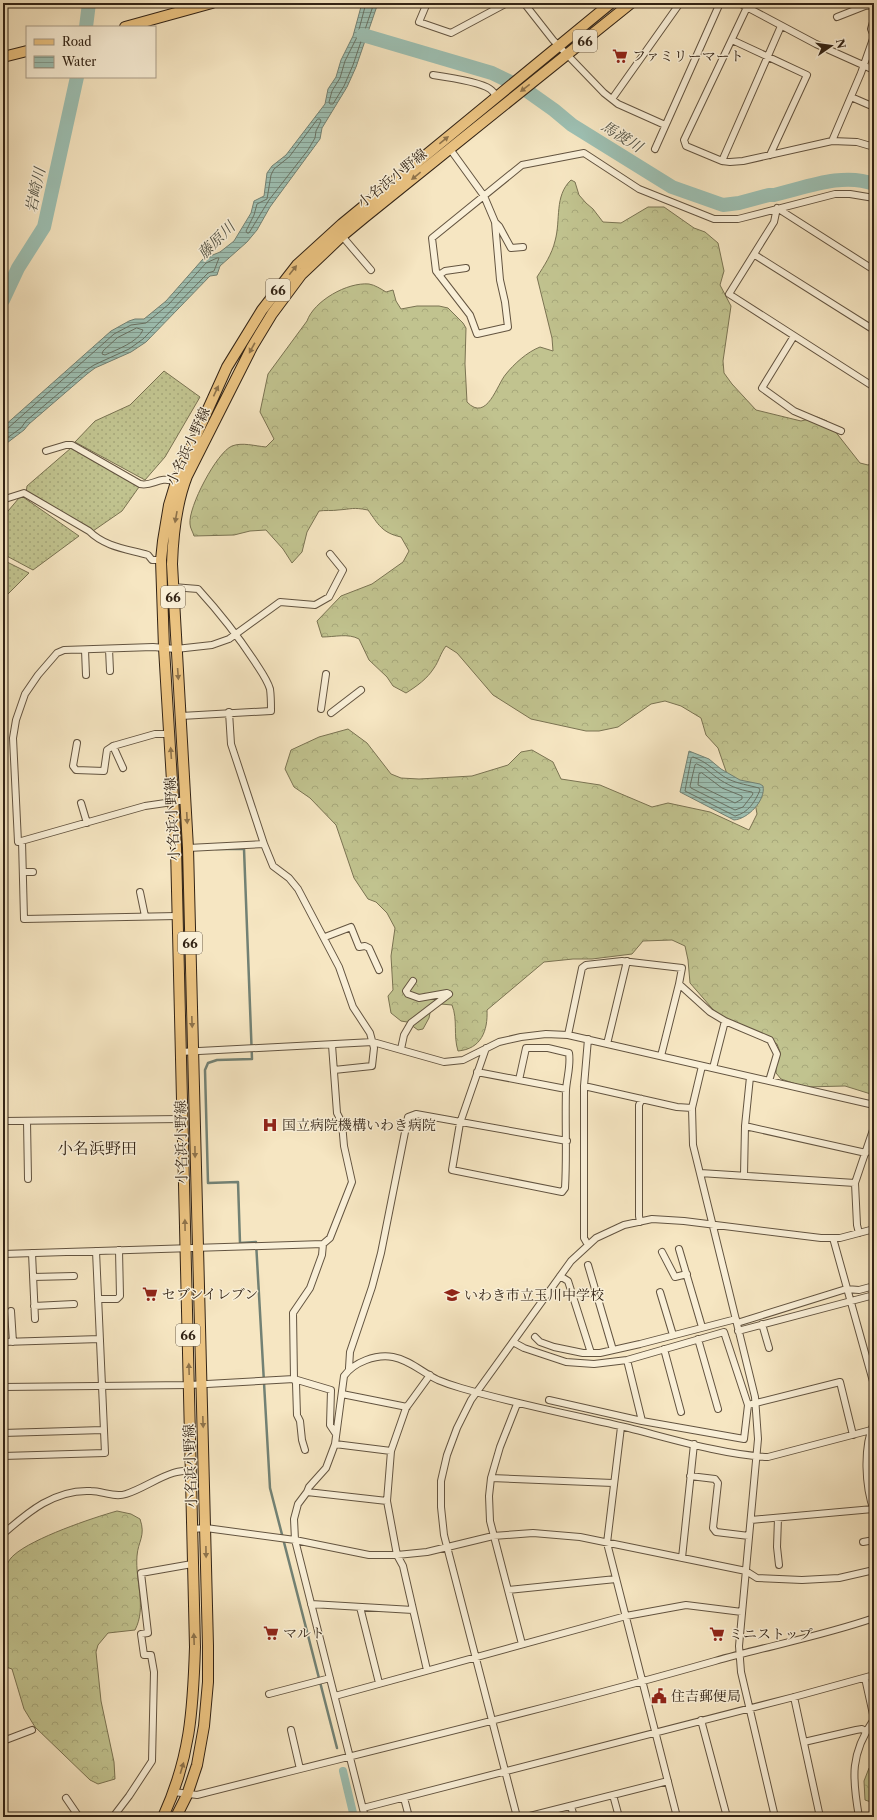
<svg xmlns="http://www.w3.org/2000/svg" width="877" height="1820" font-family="'Libre Caslon Text','Noto Serif JP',serif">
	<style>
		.grass { fill: url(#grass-dots); stroke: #7a7352 }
		.forest { fill: url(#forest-crowns); stroke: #7a7352 }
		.water { fill: url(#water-rules); stroke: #728174 }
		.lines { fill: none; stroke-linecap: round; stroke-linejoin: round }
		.shore { stroke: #687264; stroke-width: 1 }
		.stream { stroke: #728174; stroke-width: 2.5 }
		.canal { stroke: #9dc0b3; stroke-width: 8 }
		.river { stroke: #9dc0b3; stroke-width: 14 }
		.minor-casing { stroke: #635440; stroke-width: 8 }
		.primary-casing { stroke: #322315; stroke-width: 12 }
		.minor { stroke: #f9efd7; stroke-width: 6 }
		.primary { stroke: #ebc381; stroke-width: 10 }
		.oneway { fill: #8e734b }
		.labels { text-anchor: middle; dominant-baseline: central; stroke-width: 3; stroke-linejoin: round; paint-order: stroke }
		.shield { fill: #f9efd7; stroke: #6e604f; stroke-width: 1 }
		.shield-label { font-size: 13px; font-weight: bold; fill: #322315 }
		.poi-label { font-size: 14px; fill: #322315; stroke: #f9efd7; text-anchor: start }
		.street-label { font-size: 14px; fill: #322315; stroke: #f9efd7 }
		.water-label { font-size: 15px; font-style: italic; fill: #525244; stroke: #f9efd7 }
		.quarter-label { font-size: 16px; fill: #322315; stroke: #f9efd7 }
	</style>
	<defs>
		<pattern id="grass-dots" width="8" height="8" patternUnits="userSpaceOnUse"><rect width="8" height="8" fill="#c1c38f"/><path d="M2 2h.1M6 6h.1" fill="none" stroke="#a6a77a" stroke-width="1.8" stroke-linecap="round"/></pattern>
		<pattern id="forest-crowns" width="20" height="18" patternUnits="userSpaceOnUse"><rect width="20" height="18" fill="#c1c38f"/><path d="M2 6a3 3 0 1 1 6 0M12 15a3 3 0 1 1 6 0" fill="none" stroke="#a6a77a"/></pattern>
		<pattern id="water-rules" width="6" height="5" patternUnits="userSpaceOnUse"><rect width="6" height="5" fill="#9dc0b3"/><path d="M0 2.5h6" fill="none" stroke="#819c90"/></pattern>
	</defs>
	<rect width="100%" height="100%" fill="#f6e6c2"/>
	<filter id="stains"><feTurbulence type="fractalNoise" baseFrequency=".005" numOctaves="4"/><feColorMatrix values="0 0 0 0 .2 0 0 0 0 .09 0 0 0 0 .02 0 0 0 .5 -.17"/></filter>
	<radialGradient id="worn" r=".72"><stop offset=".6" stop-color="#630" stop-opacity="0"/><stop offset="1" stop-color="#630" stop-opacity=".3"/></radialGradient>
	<path class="grass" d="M164,371L200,397L165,457L145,480L75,442L95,421L130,405Z
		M71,448L139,487L122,511L93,531L26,493L27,486Z
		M23,497L79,536L33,570L3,554V517L19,498Z
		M3,560L29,573L3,599Z"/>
	<path class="forest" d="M571,180L575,182L579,195L586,203L593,209L603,222L621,223L648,207H664L694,228L705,232L718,243L724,271L720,285L731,306L723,361L724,373L732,384L756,410L801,421L817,417L827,421L860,463L868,465L874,463V1095L845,1086L805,1087L781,1079L776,1073V1066L780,1052L777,1044L752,1029L734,1023L717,1014L690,983L688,960L685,946L672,940L643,941L632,954L592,959H573L544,962L487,1010C488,1031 481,1049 458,1051C453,1035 458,1020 452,1005L441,1004L431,1008L429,1018L423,1029L418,1030L407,1022L401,1021L391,1013L388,996L393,990L391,956L395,928L387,913L376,902L368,899L354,878L336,825L310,798L294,787L285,769L291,750L319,737L348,729L367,743L391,774L401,778L419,779L472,776L508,765L521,752L532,750L553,762L561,779L600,785L652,807L668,803L710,812L749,830L757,814L754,797L728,777L718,748L706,735L701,718L681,706L665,701L651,704L618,727L599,731H586L531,719L493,695L457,653L446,646C440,654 439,661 434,668C427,679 417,686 406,693L393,686L387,677L369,660L359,639C348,633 335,637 322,637L317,621L341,596L372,584L403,562L409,551L401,537C382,533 378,524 368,510C352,507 353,509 338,510C332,511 325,510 319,511L307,532L302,552L292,563L283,549L266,530L250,531L234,535L194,536C193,532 190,528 190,524C188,507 217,452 232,446C242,442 255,446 266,447L274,439L260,412L268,374L307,321C314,301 347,282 369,284C375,285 381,289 386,292L393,290L396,301L401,309L417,306H439L448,308L463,323L466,328L465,364L467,402C487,423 497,384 506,374C514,364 527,352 540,347L553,351L552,338L537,277C544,266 552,254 555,241C561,220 554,196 571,180Z
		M117,1511L131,1514L140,1519C146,1536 138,1541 137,1556C135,1581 147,1607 135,1630L108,1633L98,1645L96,1652L101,1701L114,1762L115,1779L98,1784L90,1780L35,1727L24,1709L12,1669L3,1666V1573C6,1567 8,1560 14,1555C33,1538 92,1518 117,1511Z
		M874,1767V1803L865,1800L864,1781L869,1768Z"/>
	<path class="water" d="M362,3H378L356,67L347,87L322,128L320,139L270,207L257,230L247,242L220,266L217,275L210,276L146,342L131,352L95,368L87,374L29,424L24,430L3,446V427L111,331L129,321L135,319H144L166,301L203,259L220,252L234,241L251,213L254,201L264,196L267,173L272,166L286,155L325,104L328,89L336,77L341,60L353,36Z
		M689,751L709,759L721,769L740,780L760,784L763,786C766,800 748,819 734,820L680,792Z"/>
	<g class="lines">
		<path class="shore" d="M366,3L357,37L345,61L340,78L332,91L329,102L330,104H333L344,86L353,65L374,3
			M318,119H320L321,121L316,131L315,138L308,150L269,200L249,233H247L246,231L254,215L257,204L267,199L271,175L274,169L289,157Z
			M137,328L143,330C138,342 116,350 105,355L102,354L103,351L117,338Z
			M3,430L7,429L114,334L131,325L146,323L169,304L206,263L217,258H219L214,271L208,273L143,339L129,349L94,365L85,371L26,421L21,428L3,441
			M693,757C708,762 715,772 728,779C739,784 748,785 759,788L760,790C755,802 748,813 735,816L685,791L691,759Z
			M697,764C705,767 709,772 716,777C727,785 739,790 752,792L753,794L743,807L735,810L691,788L690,786L695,765Z
			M702,773L722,788L742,796V799L735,803L698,785L699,774Z"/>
		<path class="stream" d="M216,849H244L252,1059L217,1060L208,1063L205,1070L208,1183L238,1182L240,1243L256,1242L270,1488L337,1748"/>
		<path class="canal" d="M343,1771L354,1817"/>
		<path class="river" d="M86,27L89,3
			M363,35L492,73L523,88L554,110L572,125L672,187L723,205L739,203L769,195H774C805,188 842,172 874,184
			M3,300L18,268L44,227L77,77"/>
		<g class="minor-casing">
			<path id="minor" d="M427,3L419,22L451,33L507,3
				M524,3L553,40L604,93L618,104L665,125
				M739,3L816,44L874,70
				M749,3L684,140L686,146L722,161L730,162L743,161L832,141L861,73L874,36
				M837,17L865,6L870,5L874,8
				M874,36L871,29L874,19
				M732,40L807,75L770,155
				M433,75C447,77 480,82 490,89C493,91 495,94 496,97
				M851,97L874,107
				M612,99L680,3
				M832,141L857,142L874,147
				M450,149L484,196L495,222L500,280L505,302L508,327L477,334L470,315L436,271L432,238L522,165L584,153L639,189L714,219H738L835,194H850L874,198
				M655,149L720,3
				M722,161L781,26
				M495,222L499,226L511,248L523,247
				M342,236L371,270
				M755,255L874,330
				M874,270L777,208L774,222L729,294L874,387
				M439,275L445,271L466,268
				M794,336L762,388L794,411L841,431
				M46,451L66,445H72L140,484C154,487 158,475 176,482
				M5,499L24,493L89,531C105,547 127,549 148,555L152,560H161
				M173,587L198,589C218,611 238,636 255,662C260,670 267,679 270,689C271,696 271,704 271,711L181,716
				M109,649L110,671
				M85,650L86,675
				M321,709L326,674
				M229,712L231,744L264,844L273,866L289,878L298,889L339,967L353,1007L370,1033L374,1048L372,1066L334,1070
				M331,713L361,690
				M77,743L73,766L76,770L104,771L107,750L113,746L155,734H170
				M113,746L123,768
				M186,800L145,806L18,842L13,738L16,720L25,694L38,675L57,653L64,650L153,647L176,649L212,645L229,639L280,602L315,605L329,597L343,570L330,554
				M81,803L87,823
				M22,841L24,919L177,916
				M188,848L264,844
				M24,872H33
				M140,892L145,916
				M325,937L351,927L359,947L365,946L369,948L379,970
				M568,1035L582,968L586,965L622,961L682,968L679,984
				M588,1039L584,1086V1238L588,1245
				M607,1044L627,961
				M486,1048L460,1123L452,1170L562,1192L565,1188C567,1155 565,1122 566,1090C567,1077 571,1065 569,1053L548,1048H526L519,1080
				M401,1049L404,1035L411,1023L449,994L447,993L419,998L408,994L406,991L413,981
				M180,1052L373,1042L444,1062L463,1060L499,1042L521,1037L546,1034L568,1035L874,1105
				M661,1056L679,984L710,1012L725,1021L770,1040L777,1054L769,1081
				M702,1066L692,1108L693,1145L755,1397L758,1439L739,1646L741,1672L775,1817
				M713,1068L725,1021
				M477,1072L566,1089
				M584,1086L677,1107L692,1108
				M3,1121L182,1119
				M27,1121L28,1179
				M745,1126L866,1153
				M700,1173L855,1183
				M744,1175L745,1126L750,1077
				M640,1222L639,1216V1105L642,1099
				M859,1233L857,1225L855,1183L874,1127
				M833,1238L874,1385
				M679,1249L702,1327
				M662,1252L675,1277L687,1274
				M32,1253L35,1319
				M3,1254L323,1244L330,1238L352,1182L344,1146L342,1123L337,1113L332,1045
				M588,1265L613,1350
				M560,1276L568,1281L591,1353
				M33,1277L74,1276
				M660,1292L673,1335
				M98,1299H117L120,1296L119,1250
				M34,1306L74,1304
				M11,1311L13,1342
				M737,1323L846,1289L859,1290L874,1286
				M762,1324L769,1348
				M738,1331L874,1295
				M535,1337L540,1342L554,1347L583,1353H600L640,1344L736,1319
				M698,1339L718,1409
				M3,1342L100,1339
				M513,1342L524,1348L566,1362L594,1364L627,1360L724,1332L748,1405L840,1382L853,1435
				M664,1349L681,1412
				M627,1360L642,1421
				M349,1368L350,1352L372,1287L381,1253L408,1117L416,1114L567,1141
				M294,1379L331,1390L330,1425L336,1434
				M294,1379L296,1383L297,1415L300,1421L302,1440L305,1450
				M3,1387L189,1385L294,1379L293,1313L310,1288L322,1255L323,1244
				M342,1394L407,1407
				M549,1400L642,1421L744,1439L748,1405
				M517,1404L500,1447L491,1478L489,1496L490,1521L522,1644
				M874,1423C863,1447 865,1487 874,1511
				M621,1427L607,1543L677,1817
				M3,1433L103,1430
				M335,1444L391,1451
				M3,1456L105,1453L96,1251
				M690,1476L715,1479L718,1483L713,1528L716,1532L749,1536
				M491,1478L613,1483
				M307,1492L387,1501
				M778,1518L777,1547L779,1565
				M751,1520L873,1509
				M192,1529L206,1528L295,1540L369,1555H397L427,1552L493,1536L533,1533L580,1537L746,1571L757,1578L802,1580L839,1578L874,1570
				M3,1534C28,1512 55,1489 91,1491C103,1491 114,1498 126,1494C142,1489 157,1478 173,1473C179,1471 185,1471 191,1470
				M863,1542L874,1540
				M682,1558L694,1444
				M508,1590L616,1579
				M311,1604L413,1610
				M360,1607L379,1683
				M427,1670L403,1566L397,1555L387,1501L391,1451L406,1408L430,1375
				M269,1694L330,1678
				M335,1696L626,1616L686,1605L742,1612
				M794,1697L820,1817
				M701,1720L727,1817
				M291,1730L300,1769
				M3,1741L32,1730
				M804,1742L856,1730L862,1729L865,1731
				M174,1792L197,1795C370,1751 543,1710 715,1661C768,1646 822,1636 874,1618
				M613,1795L619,1817
				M66,1798L79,1817
				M404,1798L409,1817
				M571,1806L574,1817
				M363,1808L794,1697L874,1675
				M113,1817L129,1796L152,1761L154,1672L151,1655H144L141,1634L148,1633L141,1573L192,1564
				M365,1817L295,1540L294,1519L298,1504L307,1492L309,1487L326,1468L335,1444L344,1376C354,1362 376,1354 393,1357C410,1360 423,1373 438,1380C445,1383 454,1386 461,1388C516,1404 573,1415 629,1428C672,1439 724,1455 768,1457L871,1430
				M517,1817L444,1535L441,1507V1481L447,1455L457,1428L471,1400L571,1261L596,1238L624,1225L652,1219L684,1221L821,1238H840L874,1229
				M526,1817L668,1781
				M859,1817C852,1777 850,1754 874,1719L865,1678"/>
		</g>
		<g class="primary-casing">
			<path id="primary" d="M125,27L212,3
				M3,57L27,51
				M163,1817C190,1758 193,1711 195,1647L176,848L164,648L161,560L163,541L169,505L176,482L199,429L227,367L262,310L297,265L342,224L611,3
				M176,1817L187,1795L197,1765L204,1726L208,1682V1646L188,848L172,564C173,534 176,504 187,476L252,347L272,314L301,275L342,236L365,217L631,3"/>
		</g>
		<use href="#minor" class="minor"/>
		<use href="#primary" class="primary"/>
	</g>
	<defs><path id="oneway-solid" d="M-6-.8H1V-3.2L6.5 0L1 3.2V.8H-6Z"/></defs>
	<g class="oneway">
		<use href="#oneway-solid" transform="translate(525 88) rotate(142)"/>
		<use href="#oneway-solid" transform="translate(444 140) rotate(-39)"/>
		<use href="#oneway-solid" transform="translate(416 176) rotate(141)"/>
		<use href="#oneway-solid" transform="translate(293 270) rotate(-51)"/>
		<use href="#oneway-solid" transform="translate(252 348) rotate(119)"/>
		<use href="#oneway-solid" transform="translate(216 391) rotate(-65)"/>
		<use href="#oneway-solid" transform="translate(176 517) rotate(100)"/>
		<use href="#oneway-solid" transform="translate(178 674) rotate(86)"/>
		<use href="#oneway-solid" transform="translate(171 753) rotate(-94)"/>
		<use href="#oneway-solid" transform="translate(187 818) rotate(87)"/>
		<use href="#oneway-solid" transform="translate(192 1022) rotate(88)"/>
		<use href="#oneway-solid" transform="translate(195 1152) rotate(89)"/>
		<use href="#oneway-solid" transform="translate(185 1225) rotate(-91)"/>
		<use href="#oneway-solid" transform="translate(189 1369) rotate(-92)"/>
		<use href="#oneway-solid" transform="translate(203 1422) rotate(88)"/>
		<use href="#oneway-solid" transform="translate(206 1552) rotate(89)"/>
		<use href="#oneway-solid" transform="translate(194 1639) rotate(-92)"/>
		<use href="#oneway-solid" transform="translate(182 1768) rotate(-73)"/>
	</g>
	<defs>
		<g id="supermarket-bare" transform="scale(1.2)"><path d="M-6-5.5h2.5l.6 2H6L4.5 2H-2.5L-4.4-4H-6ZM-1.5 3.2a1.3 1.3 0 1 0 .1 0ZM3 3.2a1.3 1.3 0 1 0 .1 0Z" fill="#8f2418" stroke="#f9efd7" stroke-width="2.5" paint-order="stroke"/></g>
		<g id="hospital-bare" transform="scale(1.2)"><path d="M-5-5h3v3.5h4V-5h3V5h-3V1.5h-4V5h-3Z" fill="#8f2418" stroke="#f9efd7" stroke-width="2.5" paint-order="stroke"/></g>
		<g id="school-bare" transform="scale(1.2)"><path d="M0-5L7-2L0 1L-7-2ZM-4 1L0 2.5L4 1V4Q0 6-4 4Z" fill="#8f2418" stroke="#f9efd7" stroke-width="2.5" paint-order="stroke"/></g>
		<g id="civic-bare" transform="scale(1.2)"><path d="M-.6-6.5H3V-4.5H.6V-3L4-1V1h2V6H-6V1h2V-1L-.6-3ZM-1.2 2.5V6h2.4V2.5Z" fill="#8f2418" stroke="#f9efd7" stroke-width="2.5" paint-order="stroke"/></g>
	</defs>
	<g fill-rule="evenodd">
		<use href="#supermarket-bare" x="620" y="56"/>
		<use href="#hospital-bare" x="270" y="1125"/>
		<use href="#supermarket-bare" x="150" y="1294"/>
		<use href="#school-bare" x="452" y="1295"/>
		<use href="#supermarket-bare" x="271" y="1633"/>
		<use href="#supermarket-bare" x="717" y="1634"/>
		<use href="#civic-bare" x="659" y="1696"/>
	</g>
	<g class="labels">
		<g class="shield">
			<rect x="573" y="30" width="24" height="22" rx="3"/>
			<rect x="266" y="279" width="24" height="22" rx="3"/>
			<rect x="161" y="586" width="24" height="22" rx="3"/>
			<rect x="178" y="932" width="24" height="22" rx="3"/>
			<rect x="176" y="1324" width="24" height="22" rx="3"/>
		</g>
		<g class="shield-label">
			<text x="585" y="41">66</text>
			<text x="278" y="290">66</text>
			<text x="173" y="597">66</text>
			<text x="190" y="943">66</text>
			<text x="188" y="1335">66</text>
		</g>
		<g class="poi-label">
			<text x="632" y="56">ファミリーマート</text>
			<text x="282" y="1125">国立病院機構いわき病院</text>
			<text x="162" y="1294">セブンイレブン</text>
			<text x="464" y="1295">いわき市立玉川中学校</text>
			<text x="283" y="1633">マルト</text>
			<text x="729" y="1634">ミニストップ</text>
			<text x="671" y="1696">住吉郵便局</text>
		</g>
		<g class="street-label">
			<text transform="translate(392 178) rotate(-39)">小名浜小野線</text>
			<text transform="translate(188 446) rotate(-65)">小名浜小野線</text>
			<text transform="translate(172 819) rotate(-93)">小名浜小野線</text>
			<text transform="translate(181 1142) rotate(-91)">小名浜小野線</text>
			<text transform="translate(190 1466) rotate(-92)">小名浜小野線</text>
		</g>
		<g class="water-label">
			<text transform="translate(622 136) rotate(32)">馬渡川</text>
			<text transform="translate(35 190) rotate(-78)">岩崎川</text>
			<text transform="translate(216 240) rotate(-45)">藤原川</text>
		</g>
		<g class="quarter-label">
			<text x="97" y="1148">小名浜野田</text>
		</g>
	</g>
	<rect width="877" height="1820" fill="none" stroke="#f6e6c2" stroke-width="16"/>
	<rect x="4" y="4" width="869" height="1812" fill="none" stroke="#322315" stroke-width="2"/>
	<rect x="8" y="8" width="861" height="1804" fill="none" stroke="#322315"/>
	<rect x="26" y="26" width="130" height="52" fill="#f9efd7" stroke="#a99d89"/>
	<rect x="34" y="39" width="20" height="6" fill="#ebc381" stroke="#a99d89"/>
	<text x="62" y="46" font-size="12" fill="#322315">Road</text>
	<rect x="34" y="56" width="20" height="12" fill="url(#water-rules)" stroke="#a99d89"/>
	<text x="62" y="66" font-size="12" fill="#322315">Water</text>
	<g transform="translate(831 46) rotate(77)" stroke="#f9efd7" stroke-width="3" paint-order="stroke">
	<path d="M0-3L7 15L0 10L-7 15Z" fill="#322315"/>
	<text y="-6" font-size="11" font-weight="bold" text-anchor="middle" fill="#322315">N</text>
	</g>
	<rect width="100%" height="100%" filter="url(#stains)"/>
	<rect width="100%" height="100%" fill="url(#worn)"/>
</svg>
